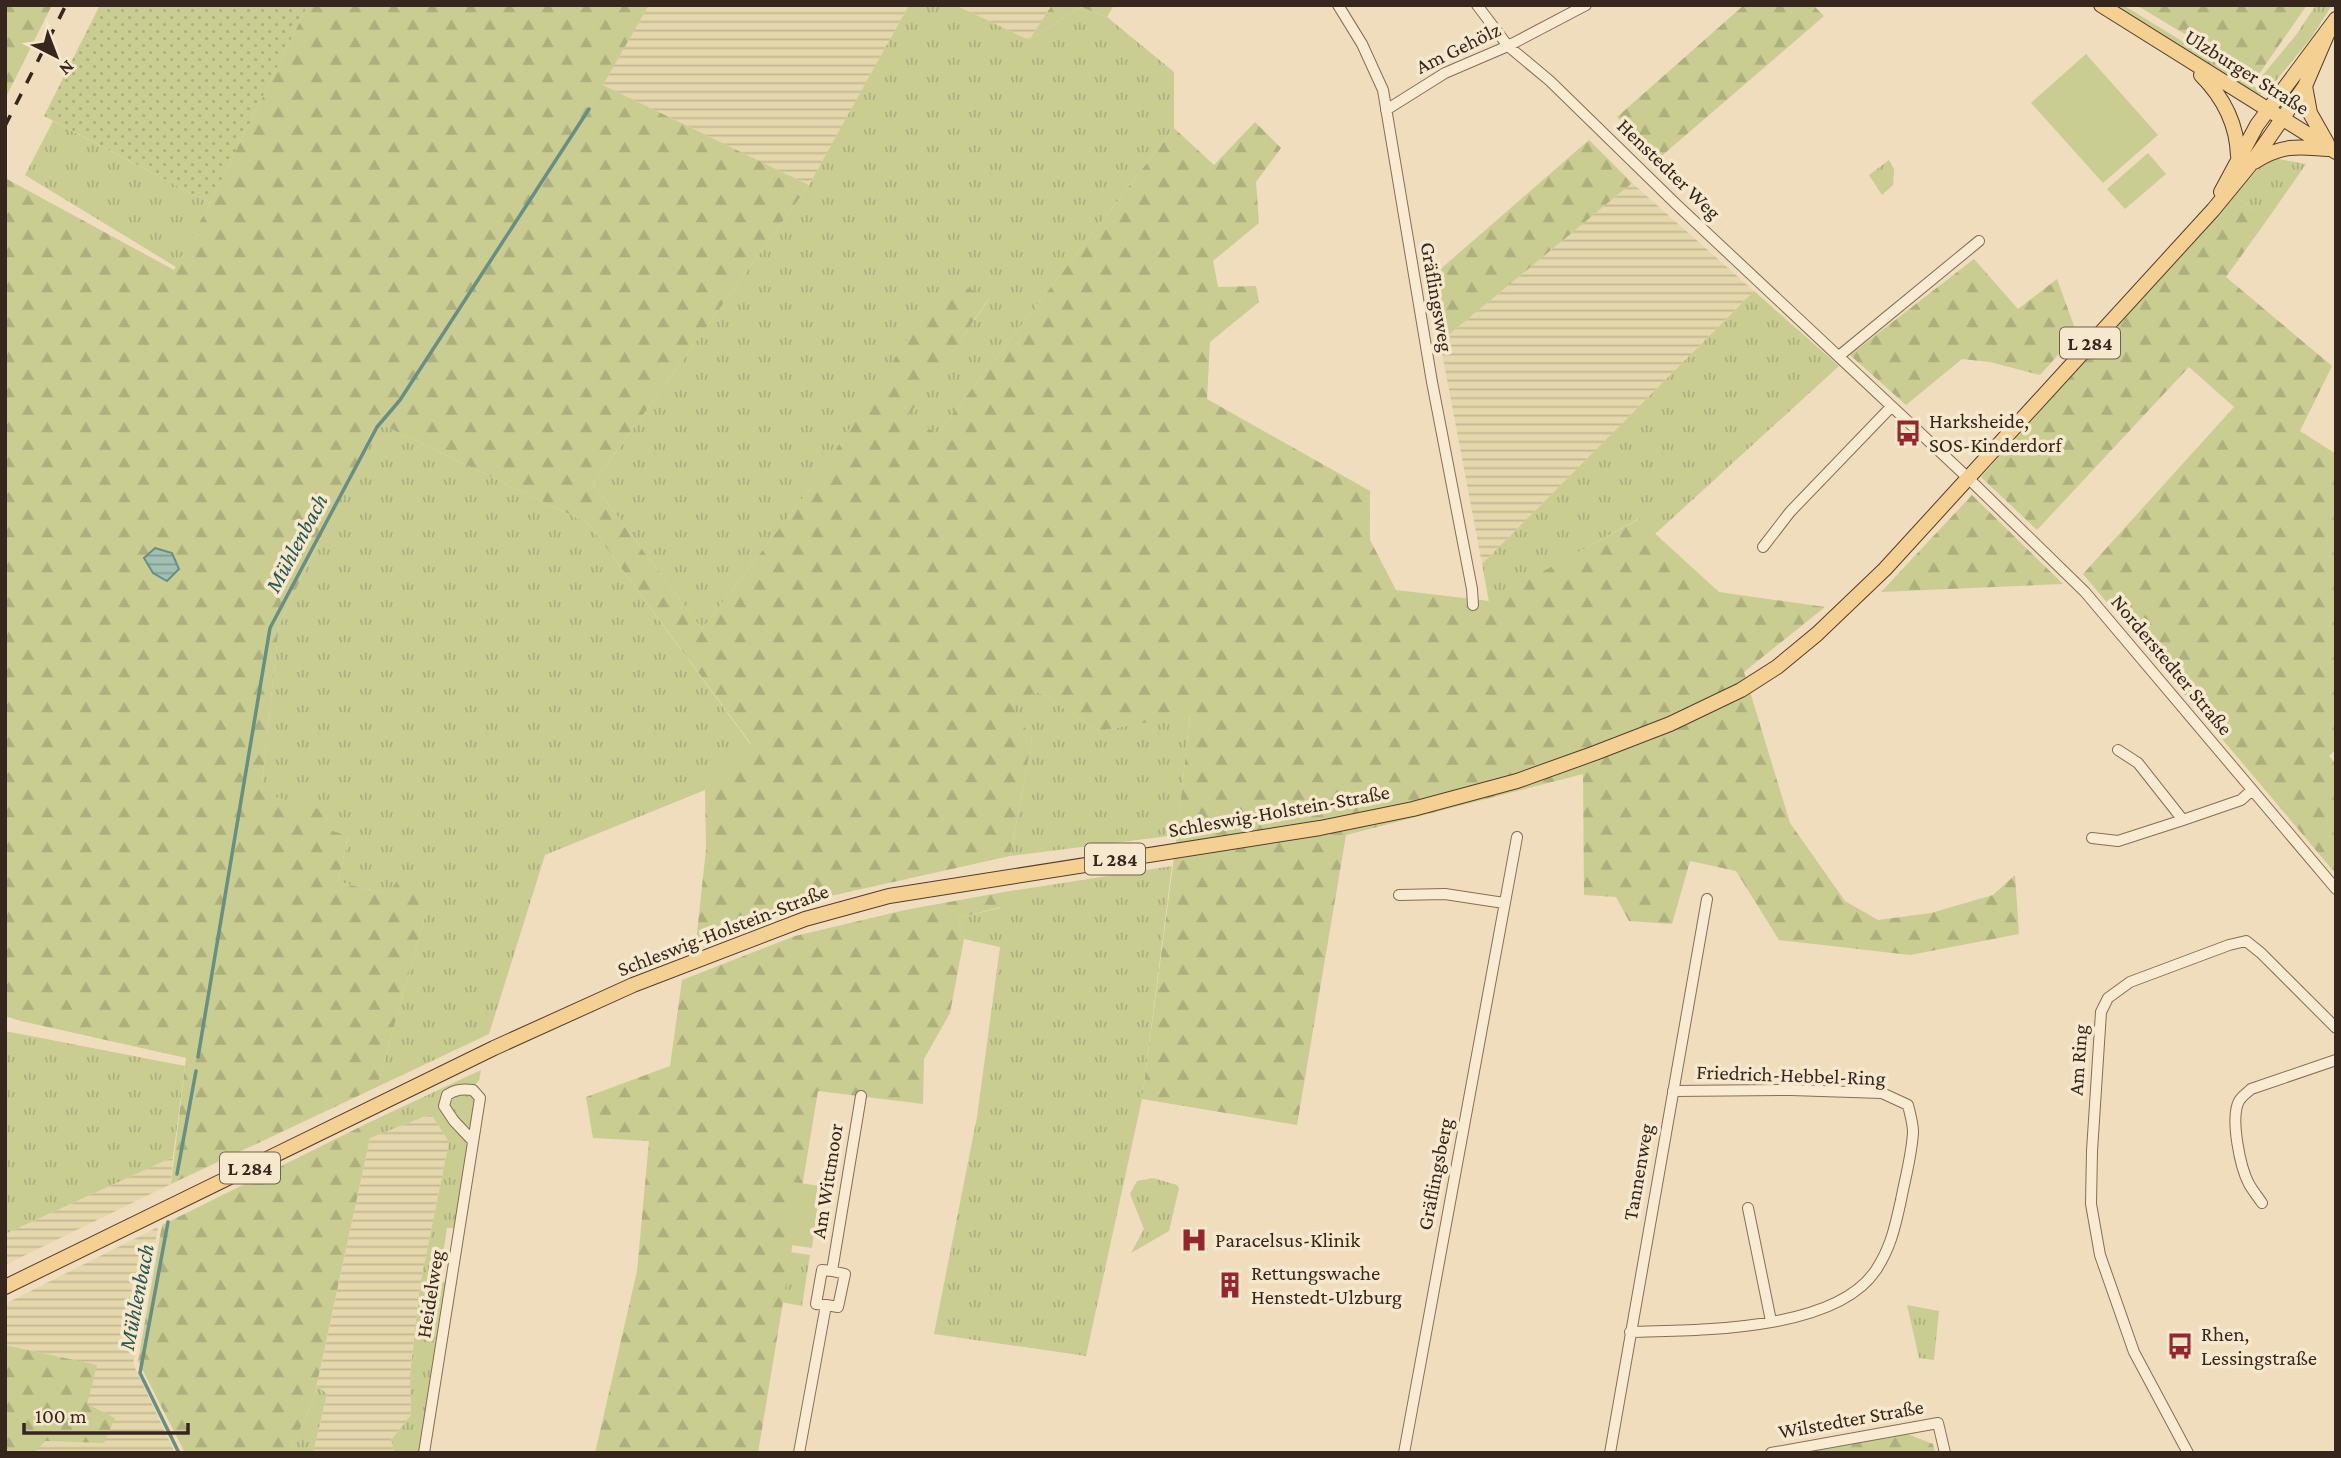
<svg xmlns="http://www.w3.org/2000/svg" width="2341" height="1458" font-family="'Crimson Pro',serif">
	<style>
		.farmland { fill: url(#farmland-rules) }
		.grass { fill: url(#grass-tufts) }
		.forest { fill: url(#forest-firs) }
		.garden { fill: url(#garden-dots) }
		.pitch { fill: #c9cd92 }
		.water { fill: url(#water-rules); stroke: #698e82; stroke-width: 2 }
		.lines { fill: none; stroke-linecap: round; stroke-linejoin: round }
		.stream { stroke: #698e82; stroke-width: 3.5 }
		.minor-casing { stroke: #876d56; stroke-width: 12 }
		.major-casing { stroke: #543c2b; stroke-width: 16 }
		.minor { stroke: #f9ebd1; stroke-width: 10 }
		.major { stroke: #f4d093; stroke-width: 14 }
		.rail { stroke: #36261b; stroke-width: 3.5; stroke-dasharray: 12 12; stroke-linecap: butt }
		.labels { text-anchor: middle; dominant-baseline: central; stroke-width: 7; stroke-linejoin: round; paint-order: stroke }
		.shield { fill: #f6e8cd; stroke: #706050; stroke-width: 2 }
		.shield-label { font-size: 19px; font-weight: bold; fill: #36261b }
		.street-label { font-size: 21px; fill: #36261b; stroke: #f6e8cd }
		.poi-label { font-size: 21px; fill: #36261b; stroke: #f6e8cd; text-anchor: start }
		.water-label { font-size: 23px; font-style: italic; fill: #2a5651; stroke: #f6e8cd }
	</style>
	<defs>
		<pattern id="farmland-rules" width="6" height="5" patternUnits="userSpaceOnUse" patternTransform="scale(1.75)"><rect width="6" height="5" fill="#e4d7ab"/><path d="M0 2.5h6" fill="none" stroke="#c4b893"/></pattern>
		<pattern id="grass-tufts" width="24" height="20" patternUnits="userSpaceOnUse" patternTransform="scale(1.75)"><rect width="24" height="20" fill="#c9cd92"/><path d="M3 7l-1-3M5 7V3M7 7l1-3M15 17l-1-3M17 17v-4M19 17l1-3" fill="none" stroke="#adb07d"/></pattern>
		<pattern id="forest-firs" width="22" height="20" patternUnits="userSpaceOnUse" patternTransform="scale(1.75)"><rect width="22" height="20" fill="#c9cd92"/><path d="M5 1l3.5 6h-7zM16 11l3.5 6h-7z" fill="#adb07d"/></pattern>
		<pattern id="garden-dots" width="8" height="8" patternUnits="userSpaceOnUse" patternTransform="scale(1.75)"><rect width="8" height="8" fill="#c9cd92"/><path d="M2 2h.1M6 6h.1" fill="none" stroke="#adb07d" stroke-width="1.8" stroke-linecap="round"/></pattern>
		<pattern id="water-rules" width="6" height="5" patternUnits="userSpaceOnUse" patternTransform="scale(1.75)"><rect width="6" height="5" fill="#a1c0b5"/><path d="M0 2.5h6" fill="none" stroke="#849c92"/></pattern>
	</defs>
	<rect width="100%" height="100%" fill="#efddbe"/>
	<path class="farmland" d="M649,5H909L809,185L603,85Z
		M955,5H1052L1029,40Z
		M1632,183L1754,291L1482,564L1440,342Z
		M431,1114L449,1142L420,1285L410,1376L411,1415L391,1440L395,1453H313L327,1394L317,1385L370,1138Z
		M173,1157L171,1184L5,1265V1234Z
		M158,1227L133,1364L175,1453H34L44,1441L104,1443L86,1405L96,1365L5,1345V1304Z"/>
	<path class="grass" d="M909,5H955L1029,40L1081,7L1107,17L1174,72V128L937,434L908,415L990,298L812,486L702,629L593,484L809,185Z
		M2109,5H2123L2262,90L2261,94H2257Z
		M2316,5H2332L2311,38L2275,82L2262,76L2296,35Z
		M53,121L210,203L176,267L25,175Z
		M2278,159L2306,164L2267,220L2234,195L2263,164Z
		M1889,160L1894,169L1893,185L1882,195L1869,175Z
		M1754,291L1839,366L1655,534L1638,519L1489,602L1482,564Z
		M376,422L588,523L751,745L705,790L545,855L489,1034L377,1087L427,909L388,894L338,882L348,837L327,829L261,793L279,625Z
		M1039,692L1099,731L1190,714L1177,835L1010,856L1032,739L1008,702Z
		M1172,866L1142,1099L1086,1356L934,1334L977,1117L1000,947L964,939L958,918L1000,908L1004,892Z
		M5,1031L185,1066L173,1157L5,1234Z
		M481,1070L479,1081L472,1087L463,1085L442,1106L469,1142L455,1228H447L439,1280L447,1283L420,1453H395L391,1440L411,1415L410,1376L420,1285L449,1142L431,1114L370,1138V1122Z
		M465,1093C480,1099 478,1115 469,1127H462L449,1113V1098Z
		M1153,1178L1177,1185L1179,1188L1169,1231L1131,1253L1144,1229L1130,1194L1137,1181Z
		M783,1251L810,1255L802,1306L775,1301Z
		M1907,1305L1939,1311L1934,1360L1919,1358Z
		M317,1385L327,1394L313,1453H288L313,1402Z"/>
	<path class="forest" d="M5,5H52L5,99Z
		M308,5H649L603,85L809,185L593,484L702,629L812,486L946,280L990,297L909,415L937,434L1174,128L1214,165L1255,122L1281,148L1256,182L1259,223L1213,261L1218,287L1256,286L1259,302L1210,342L1207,399L1370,491V540L1396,590L1489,601L1639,519L1719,592L1825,607L1744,672L1790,823L1845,901L1878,920L1931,913L1993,895L2015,875L2019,934L1910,955L1779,940L1736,871L1690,861L1672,924L1629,921L1616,897L1584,895L1583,774L1346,835L1297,1125L1142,1099L1177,835L1190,715L1099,731L1039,692L1009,702L1032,739L1010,856L826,897L696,942L706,849L705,790L751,744L588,523L376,422L279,625L261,793L329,812L327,829L348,836L338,882L388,894L397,881H419L427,909L377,1087L171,1184L186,1058L21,1021L5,1016V178L174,270L210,203Z
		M1052,5H1114L1107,17L1081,7L1029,40Z
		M1744,5H1813L1824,16L1658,159L1617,117Z
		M2136,5H2307L2257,77Z
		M1589,140L1632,183L1440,342L1435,312L1436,273Z
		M2234,195L2267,220L2226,277L2332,366L2300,431L2336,454V750L2329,756L2336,764V874L2083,574L2234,407L2189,367L2037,530L1981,477Z
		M1974,259L2018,309L2057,279L2077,334L2040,375L1990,362L1962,359L1906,405L1850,355Z
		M1972,495L2063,584L1881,592Z
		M1004,892L1001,907L958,918L964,939L950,1013L924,1059L923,1104L818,1091L758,1453H595L637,1271L649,1141L593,1138L586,1097L670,1066L682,980L795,936L905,910Z
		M370,1122V1138L313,1402L288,1453H185L138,1361L162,1225Z
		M5,1345L97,1365L87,1404L115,1418L104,1443L45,1441L34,1453H5Z
		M1902,1432L1933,1444L1935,1453H1789Z"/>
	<path class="garden" d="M100,5H308L210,203L44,116Z"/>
	<path class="pitch" d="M2086,54L2158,135L2103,183L2031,103Z
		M2148,153L2166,174L2125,209L2107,189Z
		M793,1182L820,1186L812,1248L784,1244Z"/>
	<path class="water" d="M155,548L172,553L179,569L167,581L153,573L144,558Z"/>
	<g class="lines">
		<path class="stream" d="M198,1057L270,628L377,427L400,400L589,109
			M177,1174L196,1071
			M168,1222L140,1373L179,1453"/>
		<g class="minor-casing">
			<path id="minor" d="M1338,5L1362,44L1383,90L1432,382L1472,589L1473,605
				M1477,5L1508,46L1550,81L1676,204L1967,477L2085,592L2336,889
				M1386,110L1445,73L1508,46L1586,5
				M1839,356L1979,241
				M1763,547L1790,512L1891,407
				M2183,820L2241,800L2252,790
				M2092,838L2118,841L2183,820L2138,763L2118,750
				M1399,895L1445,894L1504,903
				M2262,1203C2258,1197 2253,1191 2249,1184C2240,1167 2230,1118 2239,1101C2242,1096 2247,1093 2251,1089L2336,1060
				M1748,1208L1771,1321
				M826,1305L816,1304L822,1270L832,1271
				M1630,1332C1697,1330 1835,1332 1876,1270C1891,1247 1895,1227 1901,1200C1905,1179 1912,1154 1913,1132C1913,1123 1910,1114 1908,1105L1882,1093L1791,1090L1673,1091
				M424,1453L480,1098L473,1090C463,1089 456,1089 447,1095L444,1106L454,1121L473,1141
				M799,1453L826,1305L838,1307L845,1274L832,1271L861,1096
				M1404,1453L1517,837
				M1610,1453L1707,899
				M1771,1453L1938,1423L1945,1453
				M2188,1453L2134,1352L2100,1255L2091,1204L2092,1151L2101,1012L2108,998L2130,982L2229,945L2246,941L2261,953L2336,1028"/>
		</g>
		<g class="major-casing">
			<path id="major" d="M2101,5L2336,152
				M2201,75C2223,97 2237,124 2238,156
				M2305,86L2310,113L2327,143
				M2254,162C2281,145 2297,146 2328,149
				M2221,192L2257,125L2336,19
				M5,1287L494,1048L633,985L805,919L889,896L1320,828L1413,809L1517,781L1595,753L1670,724L1741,690L1777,667L1817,634L1885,569L2213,210L2250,165L2305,86L2329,30"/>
		</g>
		<use href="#minor" class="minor"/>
		<use href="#major" class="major"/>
		<path class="rail" d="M5,126L66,5"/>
	</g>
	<defs>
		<g id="bus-bare" transform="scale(2.1)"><path d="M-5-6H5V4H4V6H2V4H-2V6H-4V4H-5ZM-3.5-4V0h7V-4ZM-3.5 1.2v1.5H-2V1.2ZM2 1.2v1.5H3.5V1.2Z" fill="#97252d" stroke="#f6e8cd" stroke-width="2.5" paint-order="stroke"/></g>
		<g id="hospital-bare" transform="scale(2.1)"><path d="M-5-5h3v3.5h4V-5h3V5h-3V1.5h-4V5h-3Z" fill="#97252d" stroke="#f6e8cd" stroke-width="2.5" paint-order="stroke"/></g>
		<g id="building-bare" transform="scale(2.1)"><path d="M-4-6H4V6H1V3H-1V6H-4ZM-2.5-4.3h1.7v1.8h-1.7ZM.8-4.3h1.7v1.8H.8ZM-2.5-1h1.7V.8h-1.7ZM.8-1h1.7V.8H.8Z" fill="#97252d" stroke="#f6e8cd" stroke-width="2.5" paint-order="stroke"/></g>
	</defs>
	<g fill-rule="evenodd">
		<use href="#bus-bare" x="1908" y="433"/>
		<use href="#hospital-bare" x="1194" y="1240"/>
		<use href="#building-bare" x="1230" y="1285"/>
		<use href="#bus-bare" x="2180" y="1346"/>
	</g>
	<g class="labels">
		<g class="shield">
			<rect x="2060" y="327.5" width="60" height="31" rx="5"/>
			<rect x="1085" y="843.5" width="60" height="31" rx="5"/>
			<rect x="220" y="1152.5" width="60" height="31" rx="5"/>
		</g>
		<g class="shield-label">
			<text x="2090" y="343">L 284</text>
			<text x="1115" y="859">L 284</text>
			<text x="250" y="1168">L 284</text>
		</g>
		<g class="street-label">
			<text transform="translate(1458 48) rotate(-26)">Am Gehölz</text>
			<text transform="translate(2247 72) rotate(32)">Ulzburger Straße</text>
			<text transform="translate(1669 169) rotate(44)">Henstedter Weg</text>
			<text transform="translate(1437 297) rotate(80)">Gräflingsweg</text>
			<text transform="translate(2172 665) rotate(50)">Norderstedter Straße</text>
			<text transform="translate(1279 811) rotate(-10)">Schleswig-Holstein-Straße</text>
			<text transform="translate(723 930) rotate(-21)">Schleswig-Holstein-Straße</text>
			<text transform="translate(2078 1060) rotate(-86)">Am Ring</text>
			<text transform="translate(1791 1075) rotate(2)">Friedrich-Hebbel-Ring</text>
			<text transform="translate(1638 1172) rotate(-80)">Tannenweg</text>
			<text transform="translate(1435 1174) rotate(-79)">Gräflingsberg</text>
			<text transform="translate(827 1181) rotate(-81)">Am Wittmoor</text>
			<text transform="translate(430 1294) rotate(-81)">Heidelweg</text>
			<text transform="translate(1851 1419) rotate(-10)">Wilstedter Straße</text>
		</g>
		<g class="poi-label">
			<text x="1929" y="421">Harksheide,<tspan x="1929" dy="24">SOS-Kinderdorf</tspan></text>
			<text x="1215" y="1240">Paracelsus-Klinik</text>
			<text x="1251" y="1273">Rettungswache<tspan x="1251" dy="24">Henstedt-Ulzburg</tspan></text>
			<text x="2201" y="1334">Rhen,<tspan x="2201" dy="24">Lessingstraße</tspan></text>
		</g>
		<g class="water-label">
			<text transform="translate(296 543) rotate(-62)">Mühlenbach</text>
			<text transform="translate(136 1297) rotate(-79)">Mühlenbach</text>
		</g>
	</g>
	<rect width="2341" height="1458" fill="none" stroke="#36261b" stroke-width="14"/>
	<g transform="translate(56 56) rotate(138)" stroke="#f6e8cd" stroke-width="5" paint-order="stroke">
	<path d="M0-5L12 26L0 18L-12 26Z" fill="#36261b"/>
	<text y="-10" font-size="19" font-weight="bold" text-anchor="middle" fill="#36261b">N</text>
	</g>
	<path d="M24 1423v10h164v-10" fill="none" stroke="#36261b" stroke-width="3.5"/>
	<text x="35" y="1423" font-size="21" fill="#36261b" stroke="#f6e8cd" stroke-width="5" paint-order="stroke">100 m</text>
</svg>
